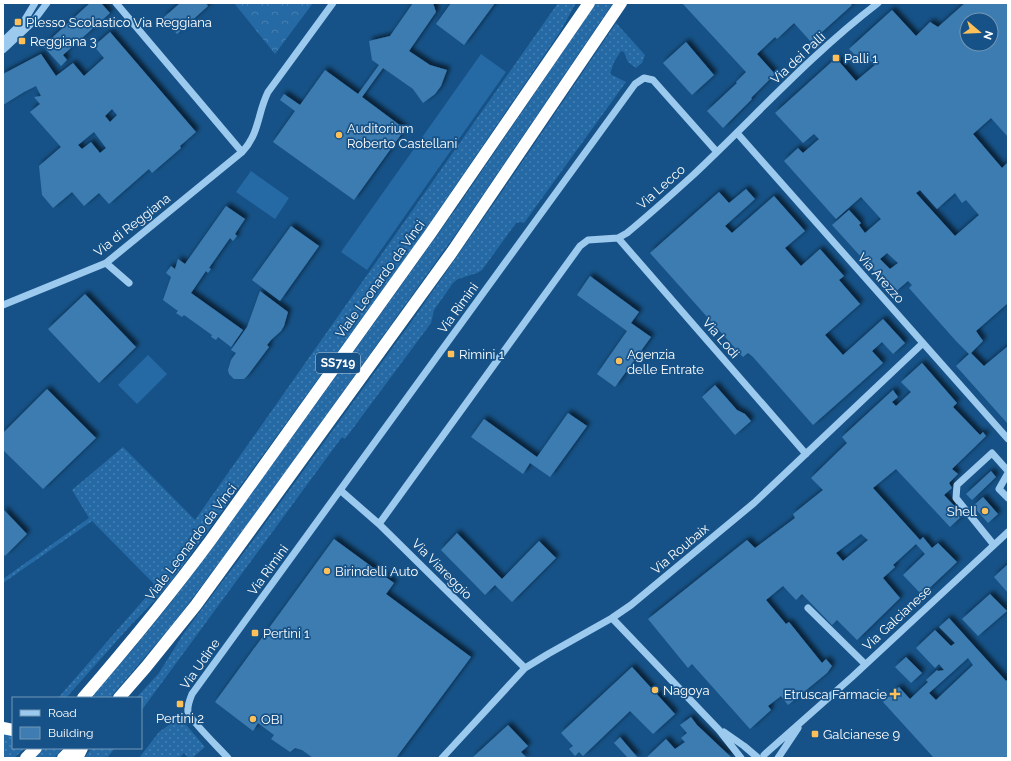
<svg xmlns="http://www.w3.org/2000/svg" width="1011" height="761" font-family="Raleway,sans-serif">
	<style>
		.grass { fill: url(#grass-dots) }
		.forest { fill: url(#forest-crowns) }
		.pitch { fill: #256aa5 }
		.building { fill: #3e7cb1; fill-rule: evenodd; filter: url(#shadow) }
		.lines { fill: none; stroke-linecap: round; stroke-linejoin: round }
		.minor { stroke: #9cc9ee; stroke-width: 7 }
		.highway { stroke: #fff; stroke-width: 12 }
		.poi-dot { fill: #ffc059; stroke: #165287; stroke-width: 1.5 }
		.labels { text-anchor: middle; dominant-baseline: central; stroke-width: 3.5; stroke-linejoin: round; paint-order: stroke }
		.shield { fill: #165287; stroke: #b9cbdb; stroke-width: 1 }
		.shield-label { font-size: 12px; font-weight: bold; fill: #fff }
		.poi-label { font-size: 13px; fill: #fff; stroke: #165287; text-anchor: start }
		.street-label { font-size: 13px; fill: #fff; stroke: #165287 }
	</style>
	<defs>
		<pattern id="grass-dots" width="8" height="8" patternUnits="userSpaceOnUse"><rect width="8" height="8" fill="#256aa5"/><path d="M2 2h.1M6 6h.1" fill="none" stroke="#4680b2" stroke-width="1.8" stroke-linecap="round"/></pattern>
		<pattern id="forest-crowns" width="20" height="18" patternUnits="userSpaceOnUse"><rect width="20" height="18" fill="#256aa5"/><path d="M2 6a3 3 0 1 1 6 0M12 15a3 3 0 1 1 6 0" fill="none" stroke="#4680b2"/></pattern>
		<filter id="shadow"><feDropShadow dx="3.5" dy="-3.5" stdDeviation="2" flood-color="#0009"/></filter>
	</defs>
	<rect width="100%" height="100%" fill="#165287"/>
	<path class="grass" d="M558,3H576L560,32L413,248L170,583L159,596L129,627L66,698H58L153,589L154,587L153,583L92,521L3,583V579L89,518L72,490L123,447L195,520Z
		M596,3H613L463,224L254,516L173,624L110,698H90L133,649L173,600L311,411L458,206Z
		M616,23L645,55L642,63L636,68L628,62L624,52L621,51L614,62L610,74L626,82L524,223L520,222L516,223L482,270L477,273L458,279L453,283L434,310L431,323L345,439L342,437L141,711V698H136L159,673L184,633L251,543L414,318L501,193Z
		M179,719L182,720L205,747L192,758H188L184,753L179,758H139L159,732L176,720Z
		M3,733L13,734V748H25L14,758H3Z
		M43,748H63L54,758H33Z
		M92,748H115L107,758H84Z"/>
	<path class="forest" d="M234,3H313L275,54Z"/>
	<path class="pitch" d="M481,54L506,72L367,270L341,252Z
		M251,171L289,198L275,219L236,192Z
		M148,355L167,374L137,404L118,385Z"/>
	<path class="building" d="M90,3H101L110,13L63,55L67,60L61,66L43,46Z
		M178,3H206L208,6L177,34L163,18L179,4Z
		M413,3H433L436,12L409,51L430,65L447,70L441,86L435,94L423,103L413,89L383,68L362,97L405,129L354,200L273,142L295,111L280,100L284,94L300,105L325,70L358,94L379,65L372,60L369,41L390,36Z
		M451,3H495L464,45L436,24Z
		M682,3H850L852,5L811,42L794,23L777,39L775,37L757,54L775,74L751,98L752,99L723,128L707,111L737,83L736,82L746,72Z
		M965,3H1006L1008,5V137L991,118L973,134L1002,168L1007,163L1008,164V303L976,331L983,341L971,353L984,366L1008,346V424L956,366L969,354L956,341L909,288L912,285L908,281L894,293L832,225L849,210L861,223L859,225L865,233L881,219L861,197L836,219L784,161L798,148L803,153L819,139L814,134L803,143L775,113L836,58L856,81L875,65L870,61L865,65L849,49L892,10L916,36L930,22L938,27ZM967,20H991V44H967ZM920,190L937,209L955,193L962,203L966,200L979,215L955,236L916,193ZM887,253L898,263L890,269L880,259Z
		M110,32L196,132L180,146L181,148L152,173L149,169L109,204L99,193L84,206L72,192L53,208L42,195L39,166L61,147L30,112L40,104L34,97L41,96L36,86L24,92L3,105V74L41,54L56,76L73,63L84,76L104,58L94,46ZM112,109L117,115L110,122L105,116ZM94,132L106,148L100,153L91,142L82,149L78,145Z
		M686,42L714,75L692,95L663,63Z
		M746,189L755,199L725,226L732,233L774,196L805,231L785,248L801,266L820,249L844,276L839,280L860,304L825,335L843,355L883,319L905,343L893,354L882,342L872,351L883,363L813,425L753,357L748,353L743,357L650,253L719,192L729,203Z
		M226,206L245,219L235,234L237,236L233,241L230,238L209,268L211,269L208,273L206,271L191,293L243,330L231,347L218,337L216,340L211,337L212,335L184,315L182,317L176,313L178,311L163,300L171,277L166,273L171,266L175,269L178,259L185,264Z
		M291,226L319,246L280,301L252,280Z
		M590,276L639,312L631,323L651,337L615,387L597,374L627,331L577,295Z
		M260,291L288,312L284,326L281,331L271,340L267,345L269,347L248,375L244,379H234L229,374L228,370L231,360L236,353L231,350L247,327Z
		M85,294L136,347L99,383L48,329Z
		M922,363L957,403L953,407L980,435L983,432L986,436L952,469L958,474L949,483L952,488L944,495L963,515L950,527L896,469L873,488L920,540L923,537L932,548L938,543L957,562L922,595L903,575L925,554L916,544L893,565L895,567L883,578L900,598L857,640L837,620L832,625L802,594L796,600L783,586L766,600L786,624L789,622L822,663L826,659L832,666L827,673L788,705L781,696L768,706L771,710L750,729L692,664L688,668L648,619L747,540L755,548L795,518L793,514L823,490L811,478L847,443L842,437L893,390L898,397L892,402L896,406L911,392L901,382ZM861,534L868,540L843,561L836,553Z
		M715,385L737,410L745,414L751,421L735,435L702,397Z
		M47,389L96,438L43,489L3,450V433Z
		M568,413L587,426L550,477L530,463L523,474L471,437L484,419L537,457Z
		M991,471L996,477L972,500L966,494Z
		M983,497L998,514L988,523L973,506Z
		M3,509L27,534L5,556L3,553Z
		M457,533L502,579L539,541L556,558L512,602L495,585L485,595L441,550Z
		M334,539L394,583L386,594L471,657L396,758H313L302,750L295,748L290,752L271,739L274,735L258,723L253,731L215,702Z
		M1008,564V593L994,577Z
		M990,594L1007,611L978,636L962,619Z
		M949,618L1006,681L1008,679V758H934L883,702L899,687L910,699L928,682L926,680L937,670L938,671L944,670L939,664L935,668L916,648L935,630L951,646L955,643L939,627ZM968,658L973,665L936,700L929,693Z
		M906,657L922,673L911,683L895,667Z
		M632,667L675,714L653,734L630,711L583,756L579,752L575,756L569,749L573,746L561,733Z
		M691,717L697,725L732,758H646L666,739L675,749L685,742L681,738L687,733L680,725Z
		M508,725L528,746L521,752L527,758H472Z
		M620,737L638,758H628L614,743Z"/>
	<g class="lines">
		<path class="minor" d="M116,3L242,152
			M3,41L24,21L35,3
			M3,50L32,23L47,3
			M737,133L1008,439
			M618,238L806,454
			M106,263L129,283
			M3,305L106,263L242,152C260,133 257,114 268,92L333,3
			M1008,473L999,489L1008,498
			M340,490L379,524L525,668
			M379,524L580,246L588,240L618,238L627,233C649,215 670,196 691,177C753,119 810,55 878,3
			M994,545L956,498L957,485L992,453L1008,471
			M808,608L865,664
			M612,618L719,730L741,758
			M724,732L744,746L757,757
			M764,755L852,677L1008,532
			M228,758C221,750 190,720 188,712C187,706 190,699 192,694L635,84L644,78L653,80L717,152
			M442,758L525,668L548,654L612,618L631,605L754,503L923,343
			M778,758L798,728"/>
		<path class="highway" d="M83,698C127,647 170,595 210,541L430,234L589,3
			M119,698L146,667L196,605L268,506L452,252L621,3
			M3,728L13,730
			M26,758L36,748
			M63,758L73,748
			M77,758L82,748"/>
	</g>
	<g class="poi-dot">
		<rect x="14" y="18" width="8" height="8" rx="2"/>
		<rect x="18" y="37" width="8" height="8" rx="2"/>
		<rect x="832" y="54" width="8" height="8" rx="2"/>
		<circle cx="339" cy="135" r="4"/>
		<rect x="447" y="350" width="8" height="8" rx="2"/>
		<circle cx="619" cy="361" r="4"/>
		<circle cx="985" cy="511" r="4"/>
		<circle cx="327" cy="571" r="4"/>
		<rect x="251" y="629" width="8" height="8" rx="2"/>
		<circle cx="655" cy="690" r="4"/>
		<path d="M893 688h4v4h4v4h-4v4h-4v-4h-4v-4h4z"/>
		<rect x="176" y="700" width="8" height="8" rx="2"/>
		<circle cx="253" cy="719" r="4"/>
		<rect x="811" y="730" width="8" height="8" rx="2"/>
	</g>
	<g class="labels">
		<rect class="shield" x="316" y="353" width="44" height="20" rx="3"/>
		<g class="shield-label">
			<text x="338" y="363">SS719</text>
		</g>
		<g class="poi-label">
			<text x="26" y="22">Plesso Scolastico Via Reggiana</text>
			<text x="30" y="41">Reggiana 3</text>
			<text x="844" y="58">Palli 1</text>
			<text x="347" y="128">Auditorium<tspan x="347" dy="15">Roberto Castellani</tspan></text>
			<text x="459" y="354">Rimini 1</text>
			<text x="627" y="354">Agenzia<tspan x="627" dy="15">delle Entrate</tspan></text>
			<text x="977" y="511" text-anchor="end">Shell</text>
			<text x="335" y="571">Birindelli Auto</text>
			<text x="263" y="633">Pertini 1</text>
			<text x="663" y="690">Nagoya</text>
			<text x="887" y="694" text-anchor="end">Etrusca Farmacie</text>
			<text x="180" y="718" text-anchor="middle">Pertini 2</text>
			<text x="261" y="719">OBI</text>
			<text x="823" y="734">Galcianese 9</text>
		</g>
		<g class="street-label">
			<text transform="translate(798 58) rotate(-43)">Via dei Palli</text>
			<text transform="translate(661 187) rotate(-42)">Via Lecco</text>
			<text transform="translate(132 225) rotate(-38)">Via di Reggiana</text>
			<text transform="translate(881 278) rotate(48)">Via Arezzo</text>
			<text transform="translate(380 279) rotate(-54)">Viale Leonardo da Vinci</text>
			<text transform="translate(458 308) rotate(-54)">Via Rimini</text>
			<text transform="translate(721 338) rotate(49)">Via Lodi</text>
			<text transform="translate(191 542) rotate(-53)">Viale Leonardo da Vinci</text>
			<text transform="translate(680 549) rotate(-40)">Via Roubaix</text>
			<text transform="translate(442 569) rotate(45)">Via Viareggio</text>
			<text transform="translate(268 570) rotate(-54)">Via Rimini</text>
			<text transform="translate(897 618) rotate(-43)">Via Galcianese</text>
			<text transform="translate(200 664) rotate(-55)">Via Udine</text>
		</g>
	</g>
	<rect width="1011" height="761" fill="none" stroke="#ffffff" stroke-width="8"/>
	<rect x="12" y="697" width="130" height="52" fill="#165287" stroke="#7397b7"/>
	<rect x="20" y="710" width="20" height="6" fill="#9cc9ee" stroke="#7397b7"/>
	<text x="48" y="717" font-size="12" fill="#ffffff">Road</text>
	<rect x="20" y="727" width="20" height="12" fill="#3e7cb1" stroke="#7397b7"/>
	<text x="48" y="737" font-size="12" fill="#ffffff">Building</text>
	<g transform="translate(979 32) rotate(109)"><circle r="19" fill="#165287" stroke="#7397b7"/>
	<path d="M0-3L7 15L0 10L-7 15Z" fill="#ffc059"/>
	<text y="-6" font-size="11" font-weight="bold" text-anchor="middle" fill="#ffffff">N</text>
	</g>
</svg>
